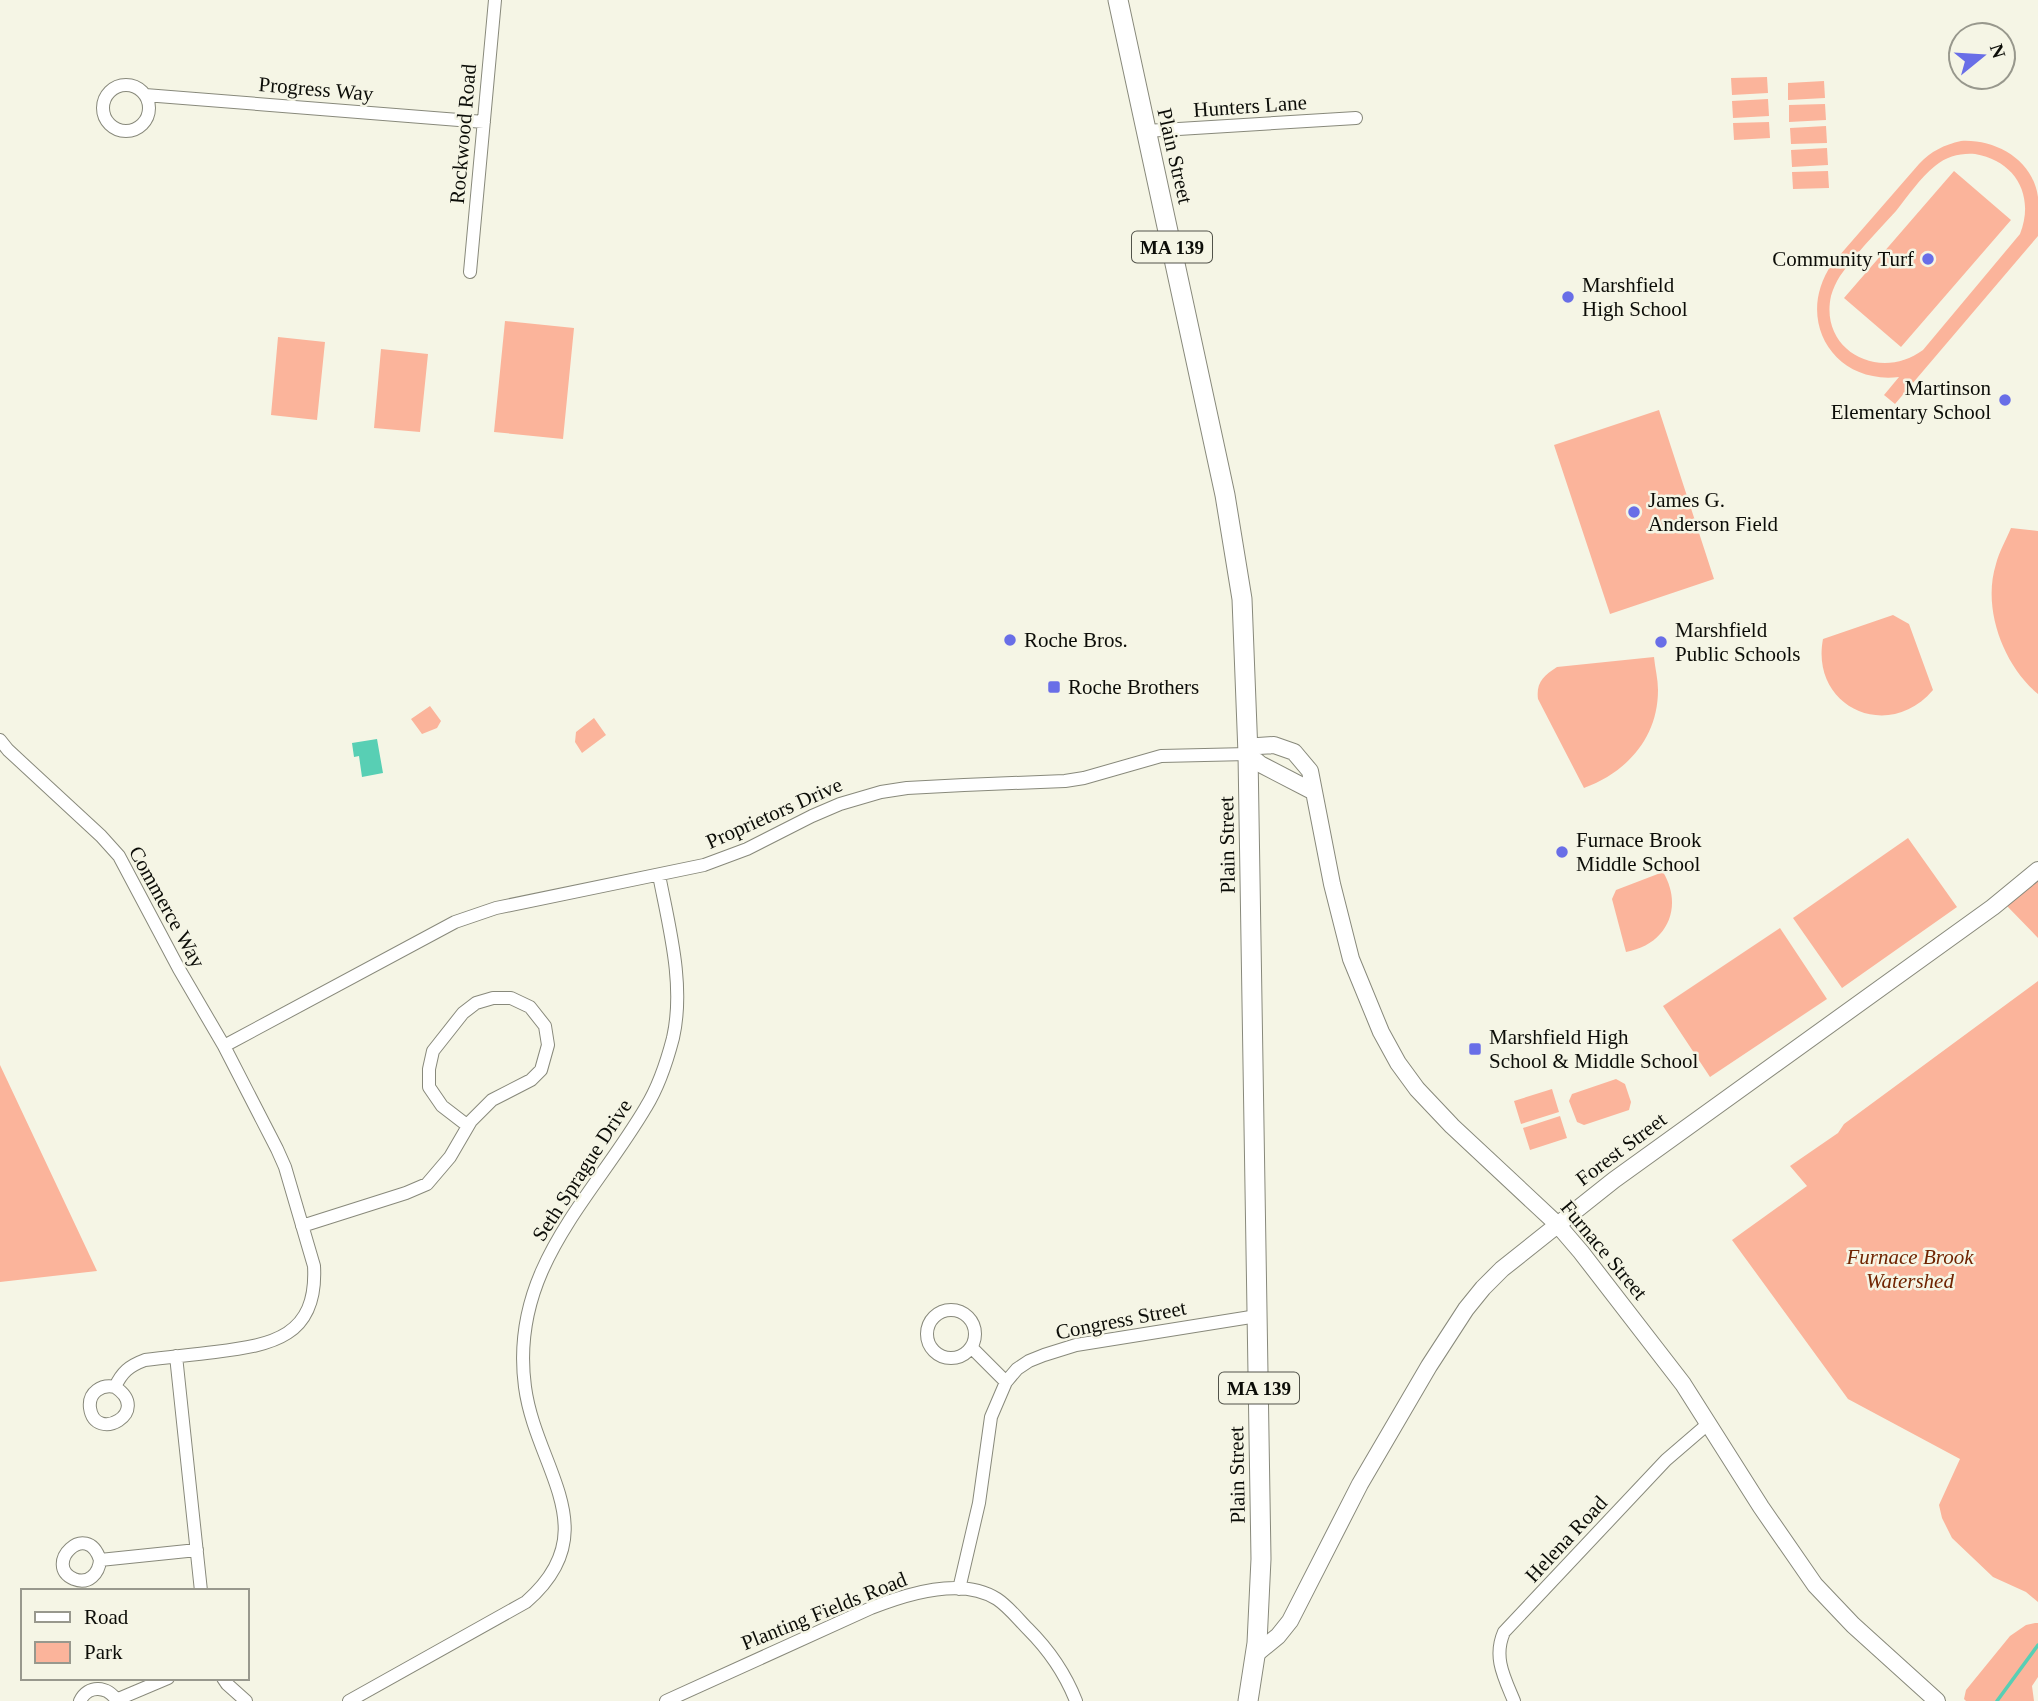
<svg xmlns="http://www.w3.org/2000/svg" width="2038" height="1701" font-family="'Times New Roman',serif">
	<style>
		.green { fill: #fbb49b; fill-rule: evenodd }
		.water { fill: #58cfb4 }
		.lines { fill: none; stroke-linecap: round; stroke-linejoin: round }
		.stream { stroke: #58cfb4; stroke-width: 3.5 }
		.street-casing { stroke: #88897b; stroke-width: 14 }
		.secondary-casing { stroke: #88897b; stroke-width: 18 }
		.primary-casing { stroke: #88897b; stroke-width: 21 }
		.street { stroke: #fff; stroke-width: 12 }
		.secondary { stroke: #fff; stroke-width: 16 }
		.primary { stroke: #fff; stroke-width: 19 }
		.poi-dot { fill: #696ee7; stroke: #f5f5e5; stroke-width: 2.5 }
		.labels { text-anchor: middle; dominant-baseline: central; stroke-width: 5; stroke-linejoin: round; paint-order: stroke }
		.shield { fill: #f5f5e5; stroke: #52534a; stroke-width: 2 }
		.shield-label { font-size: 19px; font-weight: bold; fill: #0c0d08 }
		.street-label { font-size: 21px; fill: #0c0d08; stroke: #f5f5e5 }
		.poi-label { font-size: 21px; fill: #0c0d08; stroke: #f5f5e5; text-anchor: start }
		.park-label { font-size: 21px; font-style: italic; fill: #702402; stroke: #f5f5e5 }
	</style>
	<rect width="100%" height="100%" fill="#f5f5e5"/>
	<path class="green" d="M1767,77L1768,93L1732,95L1731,78Z
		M1824,81L1825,98L1788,100V83Z
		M1768,99L1769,116L1733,118L1732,101Z
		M1825,104L1826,120L1789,122V105Z
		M1769,122L1770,138L1734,140L1733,123Z
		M1826,126L1827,143L1791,144L1790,128Z
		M1961,141C1996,139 2033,160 2038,197C2038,210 2038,223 2038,236L1895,404L1884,395L1899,377C1833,385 1794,319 1832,264L1919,164C1931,151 1944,145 1961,141ZM1975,154C2016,161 2035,196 2020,234L1923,350C1880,382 1819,351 1831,296C1833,289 1836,282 1840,276C1856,253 1877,232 1896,211C1908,196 1920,178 1935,166C1947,156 1961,153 1975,154Z
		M1827,148L1828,165L1792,167L1791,150Z
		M1828,171L1829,188L1793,189L1792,172Z
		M1954,171L2011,220L1901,347L1844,298Z
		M505,321L574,328L563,439L494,432Z
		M278,337L325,342L317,420L271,415Z
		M381,349L428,354L420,432L374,428Z
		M1659,410L1714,579L1610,614L1554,445Z
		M2011,528L2038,531V694C2003,665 1982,608 1996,564C1999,552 2006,540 2011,528Z
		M1893,615L1909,624L1933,690C1888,743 1810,707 1823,639Z
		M1654,657C1655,668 1658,679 1658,690C1658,738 1627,772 1584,788L1538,699C1536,683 1543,676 1557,667Z
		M430,706L441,721L437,728L422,734L411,719Z
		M594,718L606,735L582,753L575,742L576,732Z
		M1908,838L1957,907L1842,988L1793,918Z
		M1663,872C1684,907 1667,945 1626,952L1612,899L1616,890Z
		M2038,881V938L2007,906Z
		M1780,928L1827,999L1710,1077L1663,1006Z
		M2038,981V1602L2026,1592L1993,1577L1952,1538L1942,1518L1939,1505L1960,1459L1848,1399L1732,1240L1807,1186L1790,1166L1838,1133L1844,1124Z
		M0,1065L97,1271L0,1282Z
		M1616,1079L1625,1084L1631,1102L1629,1110L1584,1125L1577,1122L1569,1101L1572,1094Z
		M1552,1089L1559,1112L1521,1124L1514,1101Z
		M1560,1116L1567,1138L1530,1150L1523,1128Z
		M2035,1623H2038V1677L2032,1686L2034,1701H1966L1964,1699L1966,1690L2010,1636L2026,1625Z"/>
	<path class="water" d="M377,739L383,773L362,777L359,756L354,757L352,743Z"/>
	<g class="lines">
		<path class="stream" d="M1997,1701L2038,1645"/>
		<g class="street-casing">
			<path id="street" d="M103 108a23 23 0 1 1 46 0a23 23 0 1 1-46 0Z
				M145,95L484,122
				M1146,131L1356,118
				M470,272L495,0
				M0,740L8,750L101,836L119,856L179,969L224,1046L277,1149L285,1167L314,1266C318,1337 272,1345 215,1352C192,1355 168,1357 145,1360C129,1366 122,1372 115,1387C102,1384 88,1392 90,1408C95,1444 153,1412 115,1387
				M224,1046L455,922L496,908L704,865L747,849L812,816L840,804L881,792L907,788L964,785L1065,781L1084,778L1161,756L1248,754
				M302,1226L406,1193L427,1184L450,1157L471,1121L492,1100L531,1080L541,1070L548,1045L545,1026L530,1007L511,998H493L476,1003L463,1013L433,1051L429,1069V1087L442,1106L468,1126
				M927 1334a24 24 0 1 1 48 0a24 24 0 1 1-48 0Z
				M971,1347L1006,1382
				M176,1356L201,1591
				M100,1560C99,1573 89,1585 74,1579C42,1565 87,1519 100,1560L197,1550
				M959,1589L979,1503L991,1417L1006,1382L1017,1369L1029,1361L1044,1355L1076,1345L1257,1316
				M223,1678L227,1684L246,1701
				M116,1700L168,1678
				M80,1701C88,1684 108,1686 117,1701
				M349,1701L526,1602C608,1531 536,1469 525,1387C509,1269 592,1199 646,1107C659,1086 667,1061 673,1038C685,985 669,927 659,875
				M666,1701L871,1608C906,1594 961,1576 997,1599C1009,1607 1018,1619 1028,1629C1049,1650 1065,1673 1076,1701
				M1514,1701C1504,1677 1493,1657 1504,1632L1666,1460L1709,1423"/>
		</g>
		<g class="secondary-casing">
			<path id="secondary" d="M1314,792L1260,764L1248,754L1258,746L1274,745L1294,752L1310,771L1332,884L1351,959L1381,1032L1398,1063L1417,1089L1452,1126L1557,1224L1581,1252L1683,1384L1761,1507L1815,1585L1853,1625L1937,1701
				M1256,1654L1278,1636L1290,1621L1360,1484L1429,1366L1466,1309L1483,1288L1502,1269L1614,1180L1993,907L2038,870"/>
		</g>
		<g class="primary-casing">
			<path id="primary" d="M1118,0L1225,495L1242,599L1248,754L1261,1559L1257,1643L1248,1701"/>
		</g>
		<use href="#street" class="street"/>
		<use href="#secondary" class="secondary"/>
		<use href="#primary" class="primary"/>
	</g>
	<g class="poi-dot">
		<circle cx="1928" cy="259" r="7"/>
		<circle cx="1568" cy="297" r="7"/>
		<circle cx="2005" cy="400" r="7"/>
		<circle cx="1634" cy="512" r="7"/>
		<circle cx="1010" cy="640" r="7"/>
		<circle cx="1661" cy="642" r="7"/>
		<rect x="1047" y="680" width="14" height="14" rx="3.5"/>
		<circle cx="1562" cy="852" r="7"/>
		<rect x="1468" y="1042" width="14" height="14" rx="3.5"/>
	</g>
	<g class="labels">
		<g class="shield">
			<rect x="1132" y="231.5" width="80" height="31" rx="5"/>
			<rect x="1219" y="1372.5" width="80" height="31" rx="5"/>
		</g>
		<g class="shield-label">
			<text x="1172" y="247">MA 139</text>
			<text x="1259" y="1388">MA 139</text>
		</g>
		<g class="street-label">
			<text transform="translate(316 89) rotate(5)">Progress Way</text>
			<text transform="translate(1250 106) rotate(-4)">Hunters Lane</text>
			<text transform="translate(463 134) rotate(-85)">Rockwood Road</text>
			<text transform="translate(1175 156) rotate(77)">Plain Street</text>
			<text transform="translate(774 813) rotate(-24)">Proprietors Drive</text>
			<text transform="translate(1227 845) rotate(-91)">Plain Street</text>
			<text transform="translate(167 907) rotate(61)">Commerce Way</text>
			<text transform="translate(1621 1149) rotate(-37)">Forest Street</text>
			<text transform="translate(582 1170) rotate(-57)">Seth Sprague Drive</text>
			<text transform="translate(1604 1250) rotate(50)">Furnace Street</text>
			<text transform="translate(1121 1320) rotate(-11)">Congress Street</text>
			<text transform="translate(1237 1475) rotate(-91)">Plain Street</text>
			<text transform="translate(1566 1539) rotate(-47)">Helena Road</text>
			<text transform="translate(824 1611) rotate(-22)">Planting Fields Road</text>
		</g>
		<g class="poi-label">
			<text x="1914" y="259" text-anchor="end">Community Turf</text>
			<text x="1582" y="285">Marshfield<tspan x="1582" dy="24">High School</tspan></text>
			<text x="1991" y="388" text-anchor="end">Martinson<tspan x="1991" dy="24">Elementary School</tspan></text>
			<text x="1648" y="500">James G.<tspan x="1648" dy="24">Anderson Field</tspan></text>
			<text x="1675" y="630">Marshfield<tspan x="1675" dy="24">Public Schools</tspan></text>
			<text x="1024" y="640">Roche Bros.</text>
			<text x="1068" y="687">Roche Brothers</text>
			<text x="1576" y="840">Furnace Brook<tspan x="1576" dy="24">Middle School</tspan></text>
			<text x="1489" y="1037">Marshfield High<tspan x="1489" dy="24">School &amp; Middle School</tspan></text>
		</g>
		<g class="park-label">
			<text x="1910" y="1257">Furnace Brook<tspan x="1910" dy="24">Watershed</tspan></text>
		</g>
	</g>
	<rect x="21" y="1589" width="228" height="91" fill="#f5f5e5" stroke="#98988d" stroke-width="2"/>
	<rect x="35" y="1612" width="35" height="10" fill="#ffffff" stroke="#98988d" stroke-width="2"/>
	<text x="84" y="1624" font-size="21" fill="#0c0d08">Road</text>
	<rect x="35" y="1642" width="35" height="21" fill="#fbb49b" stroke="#98988d" stroke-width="2"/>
	<text x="84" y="1659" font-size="21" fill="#0c0d08">Park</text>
	<g transform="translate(1982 56) rotate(72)"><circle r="33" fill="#f5f5e5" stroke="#98988d" stroke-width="2"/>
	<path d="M0-5L12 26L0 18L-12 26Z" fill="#696ee7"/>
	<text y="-10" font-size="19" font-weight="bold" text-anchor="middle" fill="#0c0d08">N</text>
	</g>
</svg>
